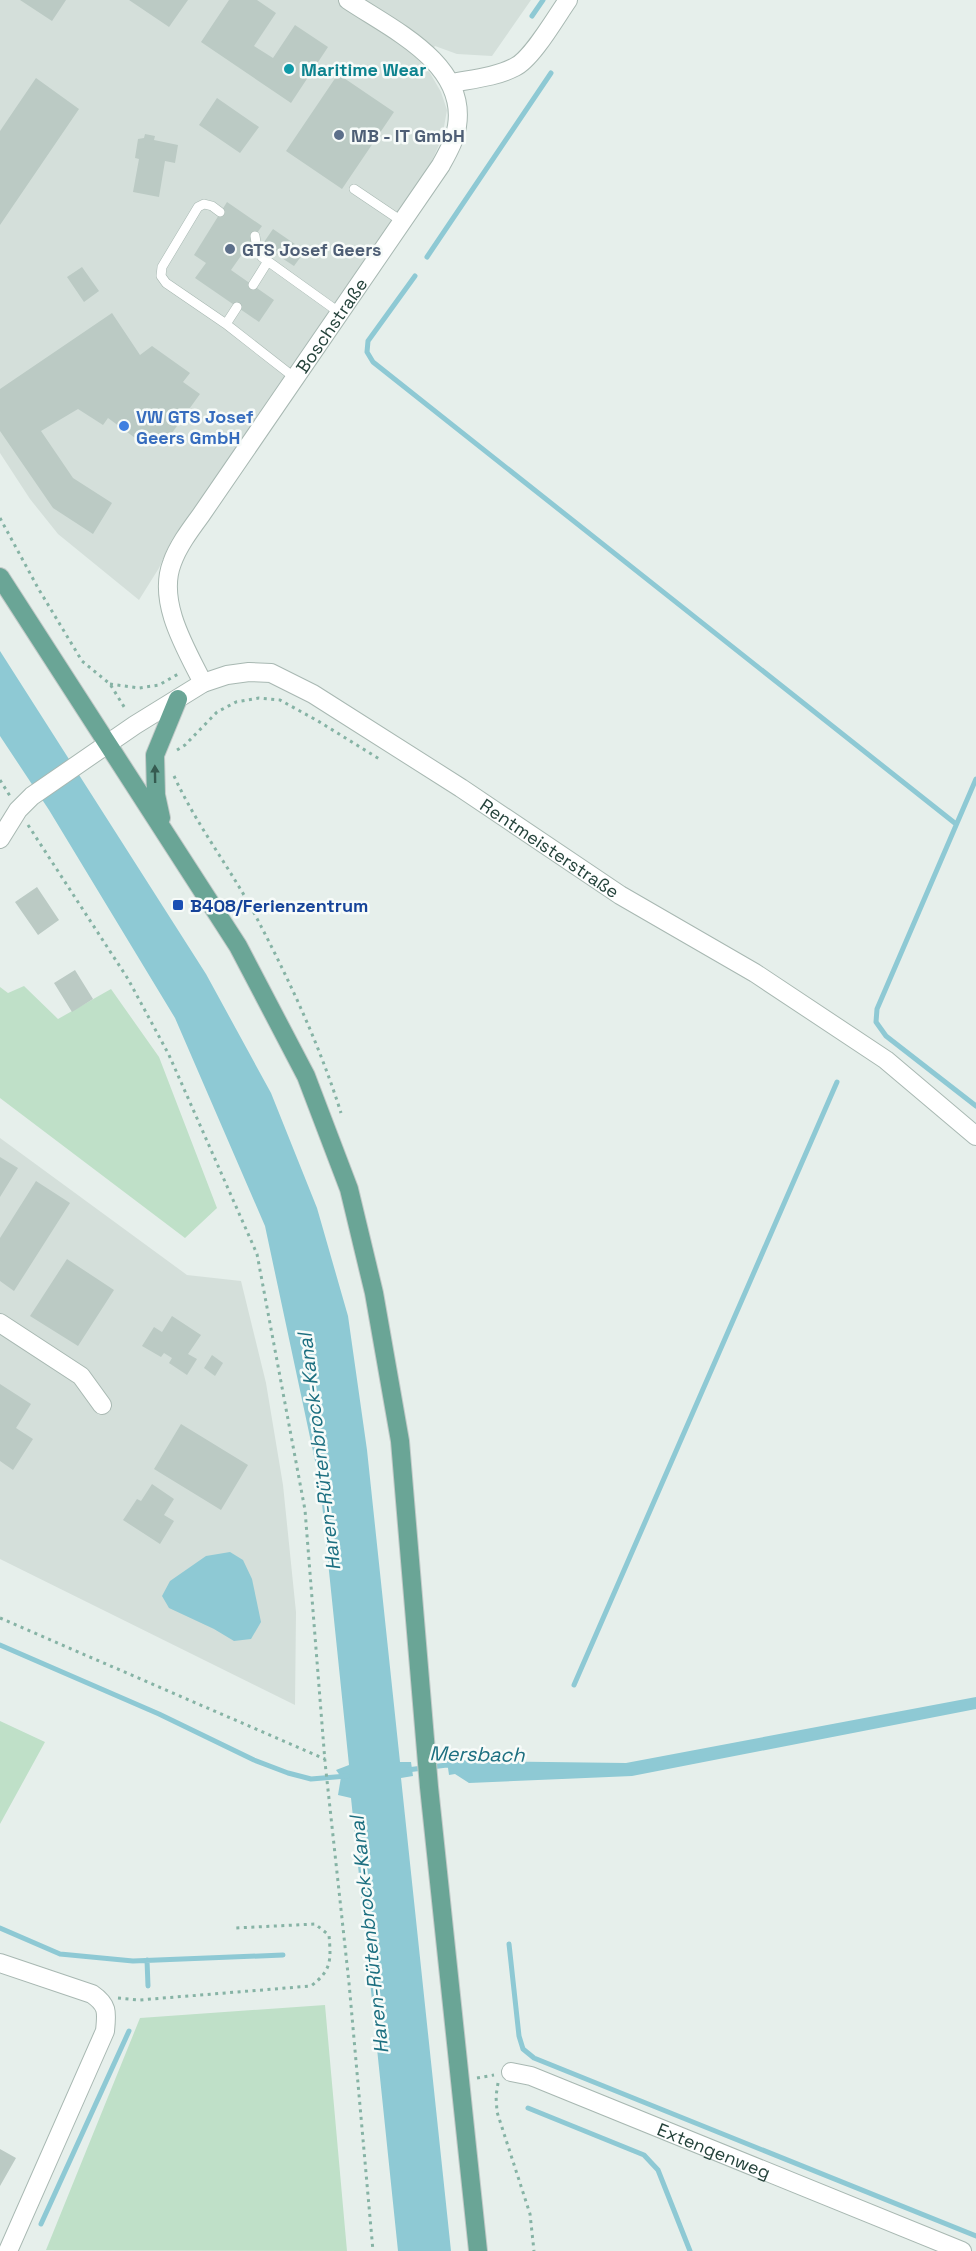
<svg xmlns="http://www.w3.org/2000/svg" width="976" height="2251" font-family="'Space Grotesk',sans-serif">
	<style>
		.built { fill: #d4dfda }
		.green { fill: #bfe0c8 }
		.water { fill: #8ec9d4 }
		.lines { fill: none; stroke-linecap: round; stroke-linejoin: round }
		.stream { stroke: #8ec9d4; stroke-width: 5 }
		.building { fill: #bbcac4 }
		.service-casing { stroke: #a8b8b2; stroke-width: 10 }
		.minor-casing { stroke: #a8b8b2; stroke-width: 20 }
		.primary-casing { stroke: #c2cac8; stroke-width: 20 }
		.path { stroke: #86b3a5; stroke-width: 3; stroke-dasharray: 3 4.5; stroke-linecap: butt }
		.service { stroke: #fff; stroke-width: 9 }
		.minor { stroke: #fff; stroke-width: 18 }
		.primary { stroke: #6aa596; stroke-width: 18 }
		.oneway { fill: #365b51 }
		.culture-dot { fill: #0f9aa8; stroke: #f7fbf9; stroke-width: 2 }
		.service-dot { fill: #5c6f8a; stroke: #f7fbf9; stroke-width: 2 }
		.shop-dot { fill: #3f7fe0; stroke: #f7fbf9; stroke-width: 2 }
		.transit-dot { fill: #1a4fb4; stroke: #f7fbf9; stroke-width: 2 }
		.labels { text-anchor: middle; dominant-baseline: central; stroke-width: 5; stroke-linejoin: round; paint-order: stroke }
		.culture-label { font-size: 18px; font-weight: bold; fill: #0d838f; stroke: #f7fbf9; text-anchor: start }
		.service-label { font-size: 18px; font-weight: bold; fill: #4e5e75; stroke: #f7fbf9; text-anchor: start }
		.street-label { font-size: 18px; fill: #24423a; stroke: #f7fbf9 }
		.shop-label { font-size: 18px; font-weight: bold; fill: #366cbe; stroke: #f7fbf9; text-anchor: start }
		.transit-label { font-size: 18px; font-weight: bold; fill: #164399; stroke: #f7fbf9; text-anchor: start }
		.water-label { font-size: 20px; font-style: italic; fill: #1c6f80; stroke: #f7fbf9 }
	</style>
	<rect width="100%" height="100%" fill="#e6efeb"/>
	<path class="built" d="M0,0H531L492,56L457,54L435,46L421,64L430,73L441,92L447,110L442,138L431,163L171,541L159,568L139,600L58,534L30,499L0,453Z
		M0,1138L187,1275L241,1281L266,1383L283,1485L296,1612L295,1705L0,1559Z"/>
	<path class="green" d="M24,986L58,1019L111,989L159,1057L217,1208L185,1238L0,1098V987L8,993Z
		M0,1721L45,1742L0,1824Z
		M325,2005L347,2251L46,2250L140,2018Z"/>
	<path class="water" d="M0,651L206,974L271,1093L317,1208L348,1316L367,1450L400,1762H411L413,1776L401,1778L451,2251H398L351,1798L338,1795L341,1777L336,1770L349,1765L320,1484L265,1226L175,1018L49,810L0,736Z
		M230,1552L243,1560L252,1579L261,1622L251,1639L234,1641L214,1629L169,1608L162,1596L170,1581L206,1556Z
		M976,1697V1709L632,1776L469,1783L455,1774L449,1775L446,1754L451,1753L460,1759L468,1761L626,1763Z"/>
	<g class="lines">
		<path class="stream" d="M532,16L543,0
			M427,257L551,73
			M415,276L368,341L367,352L373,362L956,824
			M976,779L877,1009L876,1022L886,1036L976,1106
			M0,1645L159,1714L254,1760L288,1773L311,1779L347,1776
			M574,1685L837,1082
			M407,1770L447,1765L454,1766
			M0,1928L60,1954L133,1961L283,1955
			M509,1944L519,2036L523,2049L534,2058L976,2236
			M147,1960L148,1986
			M528,2108L644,2155L658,2170L690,2251
			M41,2224L129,2031"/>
	</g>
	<path class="building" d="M20,0H66L52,21Z
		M129,0H188L169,27Z
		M229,0H257L276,13L254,46L273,58L295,25L328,47L291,103L201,42Z
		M338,74L394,112L342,189L286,151Z
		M36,78L79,109L0,225V131Z
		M217,98L259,127L240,153L199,125Z
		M145,134L155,136L154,140L178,145L175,163L165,161L159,197L133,192L139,159L135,158L138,139L144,138Z
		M227,202L262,226L231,270L274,300L259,322L195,278L206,263L194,255Z
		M273,229L305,251L294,266L262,245Z
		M82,267L99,291L84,302L67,277Z
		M112,313L140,355L152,346L190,373L183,382L200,394L164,444L149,434L142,443L108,418L103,425L78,409L41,431L73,478L112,503L93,534L53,508L0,431V389Z
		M37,887L59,920L38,935L15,902Z
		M75,970L93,999L72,1012L54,983Z
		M0,1157L18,1168L0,1197Z
		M36,1181L70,1203L14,1291L0,1281V1238Z
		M67,1259L114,1290L78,1346L30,1316Z
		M172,1316L201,1335L188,1354L197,1359L187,1375L169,1363L172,1358L164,1353L161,1357L142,1346L154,1327L162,1332Z
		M212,1355L223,1363L215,1376L204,1368Z
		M0,1384L31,1404L16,1428L33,1439L13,1470L0,1461Z
		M181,1424L248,1465L221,1510L154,1469Z
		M152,1484L174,1499L164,1515L174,1521L160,1544L123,1520L137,1499L141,1501Z
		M0,2149L16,2158L0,2186Z"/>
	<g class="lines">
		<g class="service-casing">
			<path id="service" d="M354,189L403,222
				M220,212L212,206L204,204L198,207L162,267L161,276L166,283L226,324L295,378
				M255,236L257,249L262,257L340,313
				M253,285L268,261
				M226,324L237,307"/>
		</g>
		<g class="minor-casing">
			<g id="minor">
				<path d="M451,83C472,79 496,77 515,67C532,59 556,17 568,0"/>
				<path id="s1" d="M203,683C186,649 157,602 172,563C178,546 190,530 201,515L441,165C448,152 455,140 457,126C467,63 391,29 348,0"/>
				<path id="s2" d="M0,839L18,810L32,796L135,725L203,683L227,675L249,672L271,673L313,694L461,788L620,895L755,973L886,1060L976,1136"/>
				<path d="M0,1323L81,1376L102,1405"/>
				<path d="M0,1963L92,1994C108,2005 107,2012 105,2031L8,2251"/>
				<path id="s3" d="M511,2072L531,2076L962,2251"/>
			</g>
		</g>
		<g class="primary-casing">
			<path id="primary" d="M0,577L238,946L306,1076L349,1189L374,1293L400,1441L429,1787L478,2251
				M161,818L156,795L155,755L178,699"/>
		</g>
		<path class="path" d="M0,518L38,588L82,661L110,684L126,710
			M110,684L139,688L159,685L180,673
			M177,750L185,745L217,712L236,702L259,698L280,700L318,721L381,760
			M174,776C196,824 228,865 253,911C287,975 319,1043 341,1113
			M0,780L10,796
			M28,825L128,979L169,1055L257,1254L305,1510L325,1762L349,1983L373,2251
			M0,1618L325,1759
			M118,1998L139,2000L311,1986C332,1970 331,1960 329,1935L315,1924L235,1928
			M477,2078L494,2075
			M498,2083L496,2096L497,2112L530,2214L534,2251"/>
		<use href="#service" class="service"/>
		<use href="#minor" class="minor"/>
		<use href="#primary" class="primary"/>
	</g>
	<defs><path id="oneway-solid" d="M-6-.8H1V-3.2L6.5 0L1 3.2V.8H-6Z" transform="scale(1.5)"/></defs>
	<use class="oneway" href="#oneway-solid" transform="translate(155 774) rotate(-91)"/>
	<circle class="culture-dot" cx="289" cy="69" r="6"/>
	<g class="service-dot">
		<circle cx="339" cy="135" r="6"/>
		<circle cx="230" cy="249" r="6"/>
	</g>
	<circle class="shop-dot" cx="124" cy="426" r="6"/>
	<rect class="transit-dot" x="172" y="899" width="12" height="12" rx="3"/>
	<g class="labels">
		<g class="culture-label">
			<text x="301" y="69">Maritime Wear</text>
		</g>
		<g class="service-label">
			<text x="351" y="135">MB - IT GmbH</text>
			<text x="242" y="249">GTS Josef Geers</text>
		</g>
		<g class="street-label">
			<text stroke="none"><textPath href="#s1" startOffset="414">Boschstraße</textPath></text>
			<text stroke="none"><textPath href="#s2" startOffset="658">Rentmeisterstraße</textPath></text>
			<text stroke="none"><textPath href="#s3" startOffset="218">Extengenweg</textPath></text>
		</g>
		<g class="shop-label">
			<text x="136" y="416">VW GTS Josef<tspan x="136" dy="21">Geers GmbH</tspan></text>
		</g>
		<g class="transit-label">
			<text x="190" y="905">B408/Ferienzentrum</text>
		</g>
		<g class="water-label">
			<text transform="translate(319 1452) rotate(-97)">Haren-Rütenbrock-Kanal</text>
			<text transform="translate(477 1754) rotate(1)">Mersbach</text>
			<text transform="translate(369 1935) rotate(-96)">Haren-Rütenbrock-Kanal</text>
		</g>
	</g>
</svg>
